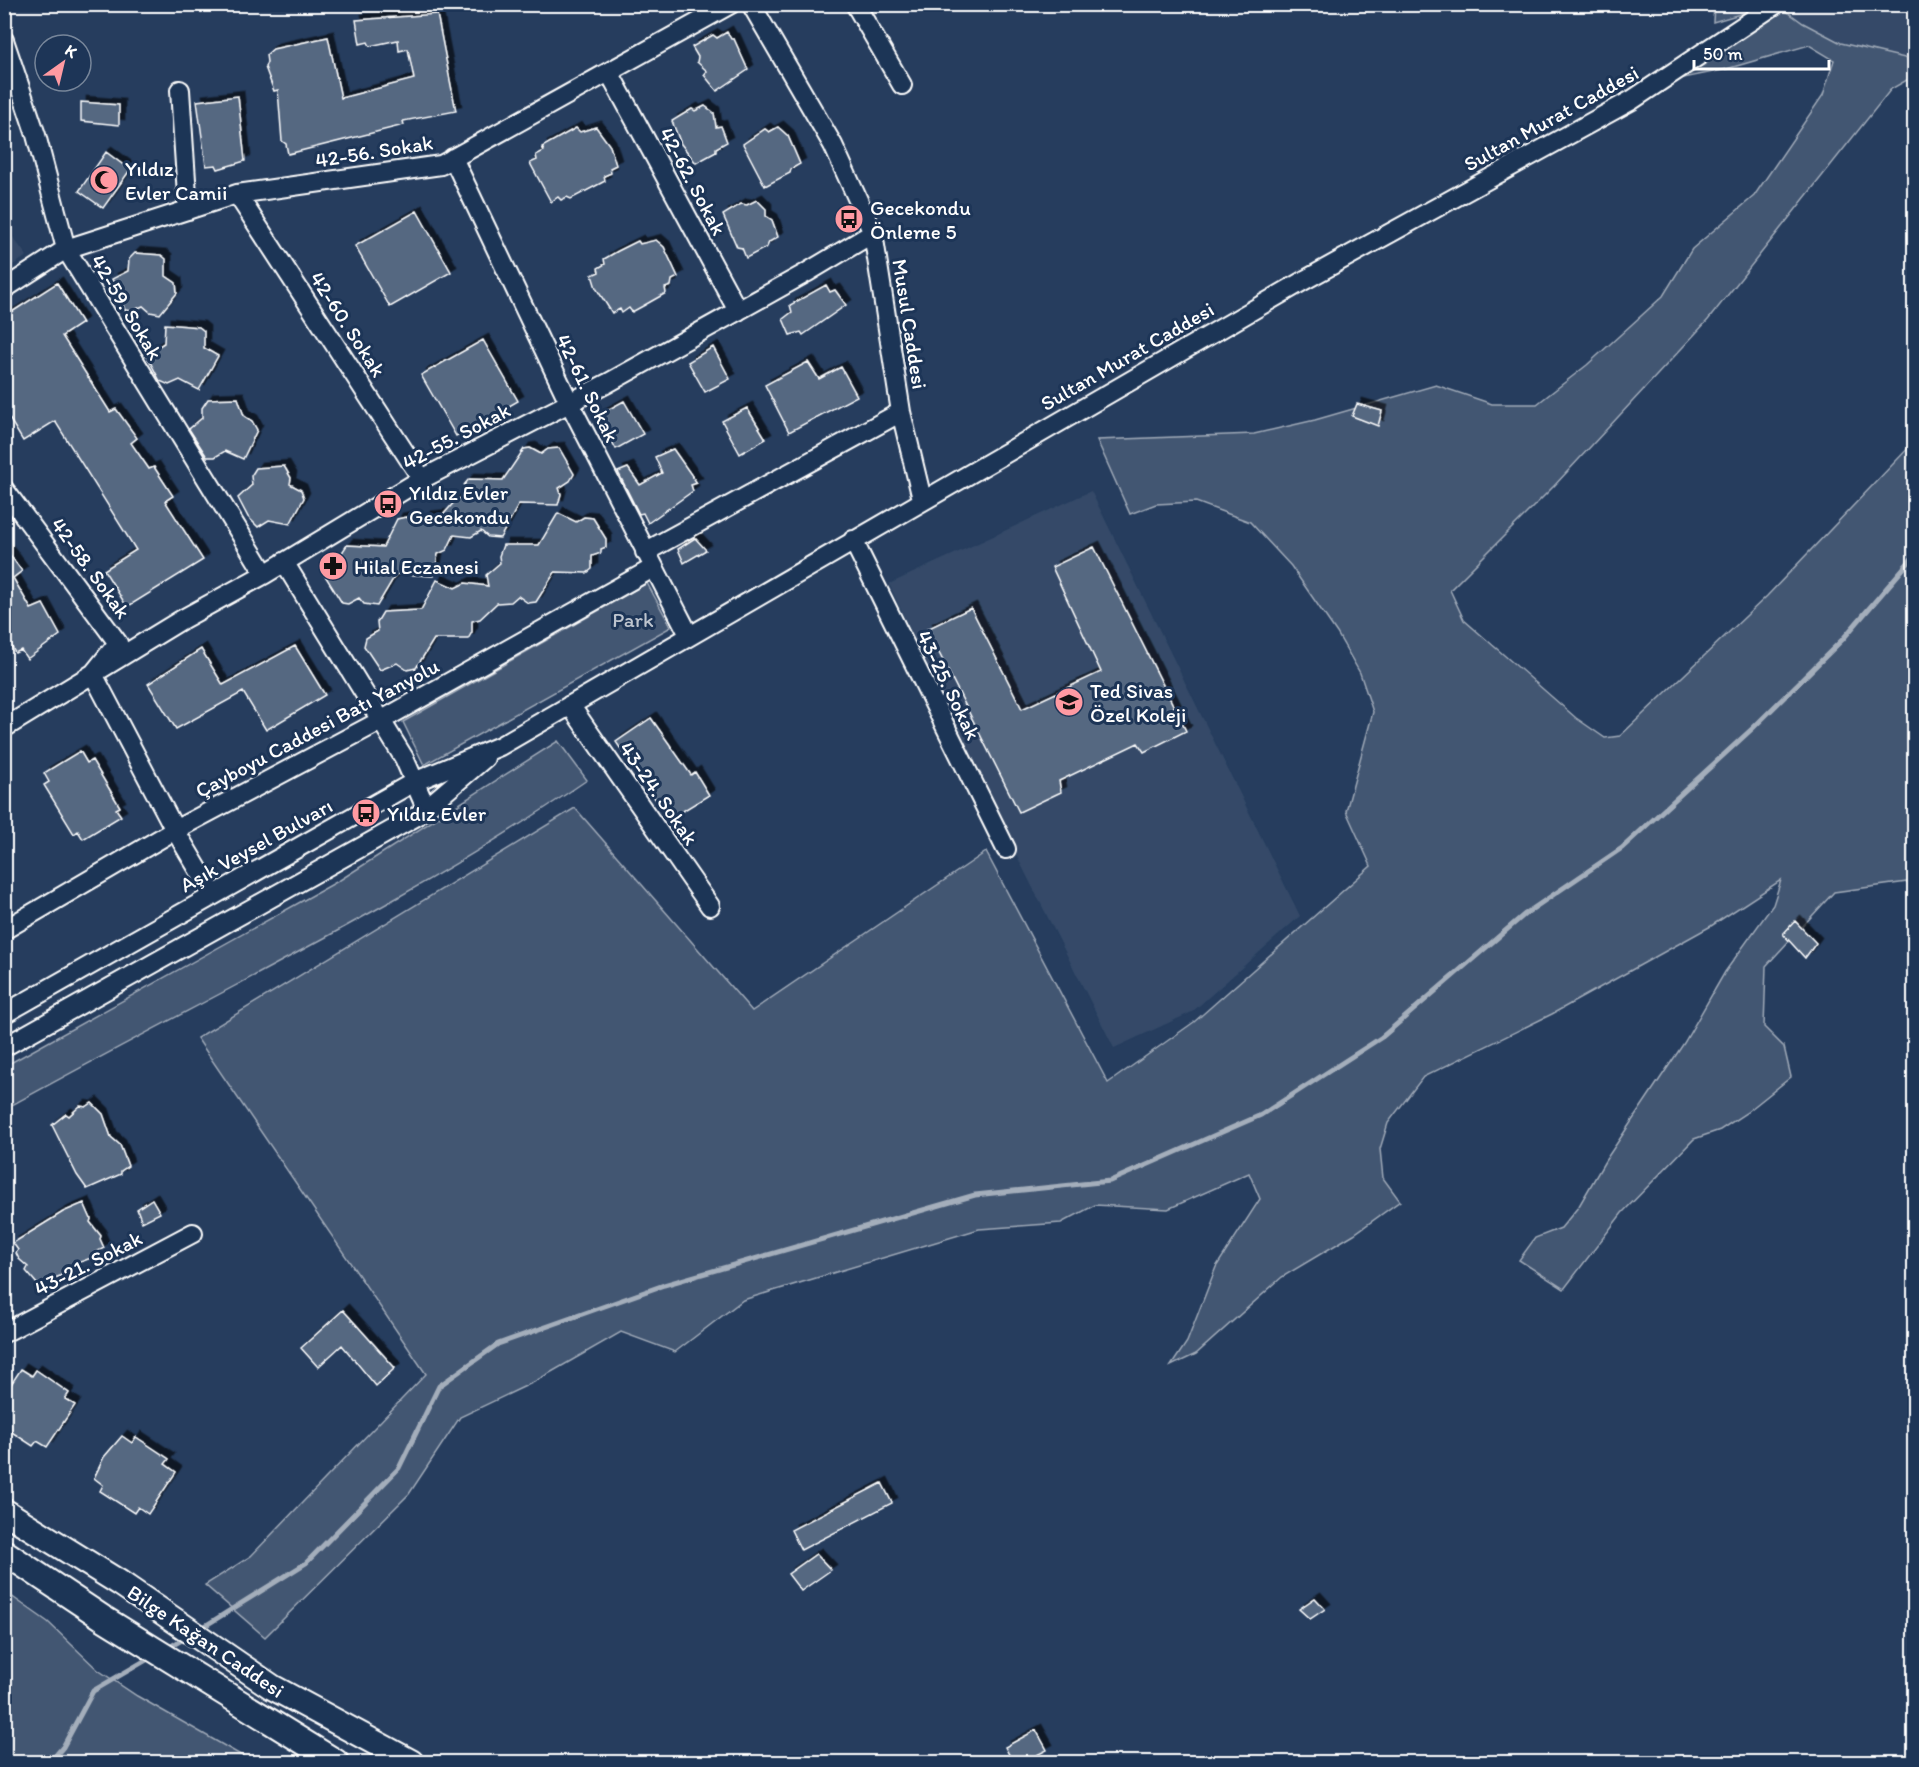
<svg xmlns="http://www.w3.org/2000/svg" width="1919" height="1767" font-family="Itim,sans-serif">
	<style>
		.built { fill: #344a68 }
		.green { fill: #425672; stroke: #a0aab8; stroke-width: 1.5 }
		.lines { fill: none; stroke-linecap: round; stroke-linejoin: round }
		.stream { stroke: #a4aebb; stroke-width: 5 }
		.building { fill: #556781; stroke: #fff; stroke-width: 1.5; filter: url(#shadow) }
		.minor-casing { stroke: #fff; stroke-width: 22 }
		.major-casing { stroke: #fff; stroke-width: 28 }
		.minor { stroke: #1d3557; stroke-width: 18 }
		.major { stroke: #1d3557; stroke-width: 24 }
		.labels { text-anchor: middle; dominant-baseline: central; stroke-width: 6; stroke-linejoin: round; paint-order: stroke }
		.street-label { font-size: 21px; fill: #fff; stroke: #1d3557 }
		.poi-label { font-size: 21px; fill: #fff; stroke: #1d3557; text-anchor: start }
		.park-label { font-size: 21px; fill: #bdc4ce; stroke: #1d3557 }
	</style>
	<defs>
		<filter id="shadow"><feDropShadow dx="5.5" dy="-5.5" stdDeviation="0" flood-color="#0009"/></filter>
	</defs>
	<rect width="100%" height="100%" fill="#263d5e"/>
	<filter id="ink" filterUnits="userSpaceOnUse"><feTurbulence type="fractalNoise" baseFrequency=".0167" numOctaves="2"/><feDisplacementMap in="SourceGraphic" scale="12" xChannelSelector="R" yChannelSelector="G"/><feConvolveMatrix kernelMatrix="1 2 1 2 8 2 1 2 1" color-interpolation-filters="sRGB"/></filter>
	<g filter="url(#ink)">
		<path class="built" d="M1778,5H1914V58L1909,59L1841,43L1803,23Z
			M5,227L27,256L5,270Z
			M1091,491L1300,916L1192,1012L1114,1048L999,821L889,584Z"/>
		<path class="green" d="M1714,5H1771L1713,22Z
			M1778,5L1803,23L1841,43L1909,59L1914,58V76L1891,89L1708,320L1554,486L1450,590L1464,620L1576,718L1605,738L1620,736L1767,596L1914,442V881L1834,892L1766,966L1764,1027L1784,1047L1791,1077L1746,1113L1720,1130L1694,1139L1622,1213L1564,1289L1519,1260L1535,1238L1561,1228L1579,1206L1605,1161L1684,1043L1725,972L1773,905L1781,880L1711,926L1552,1014L1423,1077L1388,1123L1380,1149L1383,1178L1400,1201L1354,1234L1282,1277L1196,1354L1171,1366L1187,1342L1216,1267L1260,1199L1249,1173L1168,1209L1095,1205L1061,1223L979,1229L743,1300L675,1352L621,1332L534,1382L460,1417L409,1494L265,1637L205,1585L251,1556L426,1374L197,1038L575,808L752,1011L986,852L1108,1083L1194,1022L1371,866L1346,811L1373,712L1360,673L1337,633L1291,566L1250,522L1196,502L1156,504L1130,514L1097,440L1254,434L1315,420L1436,385L1492,404H1537L1587,365L1663,296L1692,249L1754,196L1823,95L1834,60L1809,45L1723,70L1649,85Z
			M647,583L671,627L424,765L403,722Z
			M558,741L587,780C404,906 199,1001 5,1109V1066L340,880Z
			M4,1591L48,1622L98,1670L137,1696L253,1762H5Z"/>
		<g class="lines">
			<path class="stream" d="M200,1629L306,1563L399,1468L439,1386L498,1344L664,1285L975,1195L1110,1181L1261,1115L1382,1037L1525,914L1622,848L1753,728L1842,640L1914,556
				M166,1649L187,1637
				M50,1762L63,1747L93,1691L153,1656"/>
		</g>
		<path class="building" d="M437,14L456,111L403,121L404,125L288,154L286,144L282,141L278,90L274,91L265,67L267,62L266,55L273,49L328,37L341,98L414,79L408,49L399,51L398,40L370,46L368,42L360,44L356,20Z
			M727,32L731,39H734L748,70L717,91L704,75L707,71L697,62L698,57L692,47L713,35L717,38Z
			M238,96L245,161L218,169L216,165L206,166L197,101Z
			M81,102L119,105V125L81,121Z
			M705,106L714,113L716,127L721,126L727,142L716,148V152L696,163L681,144L672,121L692,109L695,111Z
			M596,127L610,146L616,165L610,168L611,173L604,176L605,181L571,199L567,197L561,200L558,197L551,202L530,163L537,160L536,155L544,151L542,147L576,128L580,132Z
			M778,127L788,136L800,164L791,169L790,173L765,186L743,144L765,129L769,132Z
			M106,152L130,170L103,208L79,191Z
			M757,200L766,209V216L772,220L778,237L769,242L767,247L746,258L742,248L737,247L723,215L741,204L747,205Z
			M417,211L451,272L390,307L355,246Z
			M656,240L664,247L678,277L672,280L671,286L665,288L666,293L643,306L632,312L629,308L622,313L620,309L612,313L596,288L592,275L599,272L598,268L605,264L604,259L618,251L638,241L640,244Z
			M135,253L161,255L166,259V276L176,283L177,293L160,314L150,312L143,306L132,311L125,310L112,279L128,271L129,259Z
			M57,283L82,323L62,336L110,412L116,409L137,438L131,443L149,469L154,467L173,496L165,501L203,560L127,607L104,570L136,550L55,421L23,441L4,410V317Z
			M826,285L830,292L835,290L846,305L803,335L801,332L790,335L783,319L792,312L790,305Z
			M165,324L199,327L204,331V348L218,356L199,390L180,380L169,385L160,381L148,358L149,352L164,343Z
			M483,340L518,401L456,436L421,375Z
			M713,347L730,379L705,392L688,362Z
			M808,362L819,379L841,367L857,396L789,432L765,385Z
			M238,398L244,416L252,421L257,430L243,459L225,451L215,457H207L189,429L202,418V408L208,399Z
			M624,401L643,434L616,449L598,415Z
			M1357,404L1382,411L1378,426L1352,416Z
			M747,408L766,439L740,454L722,421Z
			M530,448L541,454L548,449L559,448L574,474L570,481L559,488L561,494L558,505L519,504L500,538L488,537L481,531L471,537L454,535L447,550L438,554L434,576L396,574L377,606L364,604L359,598L348,604L342,603L324,574L340,563L341,554L347,545L383,547L397,519L406,517L418,523L425,517L443,515L456,500L464,497V485L469,479L503,480L524,449Z
			M673,449L697,483L691,485L693,491L648,523L643,513L639,514L618,472L628,468L640,485L662,473L655,457Z
			M284,466L291,478L290,484L301,490L304,498L290,524L269,520L258,527L248,517L238,498L252,485L251,476L256,468Z
			M558,513L576,522L584,517L593,518L606,539V547L601,549V553L592,556V569L587,573L555,572L536,602L528,603L518,596L511,602L497,603L480,619L472,621V632L468,639H434L416,668L407,670L397,663L380,670L364,646L366,638L378,631L377,622L383,612L421,610L437,580L455,588L465,583L488,586L486,575L500,563L499,556L503,545H539Z
			M695,538L706,550L684,563L678,549Z
			M4,547L22,571L13,578L31,609L43,604L60,635L27,659L21,650L15,653L4,632Z
			M1094,547L1186,731L1144,752L1138,743L1059,781L1061,792L1019,812L927,629L971,608L1022,709L1101,672L1052,567Z
			M295,646L325,695L266,730L243,692L176,729L148,684L201,649L223,685Z
			M651,718L691,775L695,772L709,795L673,817L662,800L658,803L616,742Z
			M80,751L87,763L92,760L120,807L116,809L121,816L83,839L78,831L74,834L44,785L49,782L44,773Z
			M1795,921L1816,943L1805,958L1783,934Z
			M92,1103L103,1114L111,1137L120,1145L128,1166L121,1171V1174L87,1189L77,1175L52,1125L66,1114L69,1116L80,1106L86,1107Z
			M152,1199L160,1213L142,1222L137,1209Z
			M84,1203L91,1219L90,1222L101,1236L100,1239L104,1248L91,1255V1258L70,1266L60,1276L38,1285L26,1271L28,1267L19,1259L16,1253L18,1250L13,1243L63,1212Z
			M343,1310L395,1368L376,1386L342,1345L318,1367L301,1348Z
			M21,1369L32,1376L36,1370L69,1393L65,1399L75,1405L47,1447L37,1441L33,1446L4,1427V1395Z
			M122,1436L132,1443L136,1437L169,1459L165,1464L176,1472L148,1514L138,1507L134,1513L100,1491L103,1485L94,1478L104,1457Z
			M882,1483L892,1503L801,1550L791,1530Z
			M816,1554L831,1570L801,1591L788,1574Z
			M1315,1598L1325,1609L1310,1619L1299,1609Z
			M1036,1730L1047,1750L1023,1762H1013L1005,1747Z"/>
		<g class="lines">
			<g class="minor-casing">
				<path id="minor" d="M751,4L833,145L873,233L901,412L922,499
					M855,4L902,85
					M4,40L36,135L66,249L265,574
					M609,72L738,311
					M180,90L188,210
					M453,158L569,402L689,635
					M237,194L422,479
					M4,289L66,249L237,194L441,165L731,4
					M4,489L118,643L93,674L175,830L213,894
					M853,540L1006,849
					M645,552L901,412
					M284,562L404,758L426,808
					M570,705L710,906
					M4,728L181,620L265,574L422,479L608,383L806,273L873,233
					M4,930L175,830L382,720L653,568
					M4,1014L414,782L500,746L1303,281L1632,100L1776,4
					M4,1047L417,816L485,758
					M4,1333L193,1233"/>
			</g>
			<g class="major-casing">
				<path id="major" d="M4,1511L120,1583L272,1687L411,1762
					M4,1552L103,1618L336,1762"/>
			</g>
			<use href="#minor" class="minor"/>
			<use href="#major" class="major"/>
		</g>
	</g>
	<defs>
		<g id="mosque-disc" transform="scale(1.5)"><circle r="9.5" fill="#ff9aa2" stroke="#1d3557"/><path d="M3.5-4.9A6 6 0 1 0 3.5 4.9A5 5 0 1 1 3.5-4.9Z" fill="#111"/></g>
		<g id="bus-disc" transform="scale(1.5)"><circle r="9.5" fill="#ff9aa2" stroke="#1d3557"/><path d="M-5-6H5V4H4V6H2V4H-2V6H-4V4H-5ZM-3.5-4V0h7V-4ZM-3.5 1.2v1.5H-2V1.2ZM2 1.2v1.5H3.5V1.2Z" fill="#111"/></g>
		<g id="pharmacy-disc" transform="scale(1.5)"><circle r="9.5" fill="#ff9aa2" stroke="#1d3557"/><path d="M-2-6h4v4h4v4h-4v4h-4v-4h-4v-4h4Z" fill="#111"/></g>
		<g id="school-disc" transform="scale(1.5)"><circle r="9.5" fill="#ff9aa2" stroke="#1d3557"/><path d="M0-5L7-2L0 1L-7-2ZM-4 1L0 2.5L4 1V4Q0 6-4 4Z" fill="#111"/></g>
	</defs>
	<g fill-rule="evenodd">
		<use href="#mosque-disc" x="104" y="180"/>
		<use href="#bus-disc" x="849" y="219"/>
		<use href="#bus-disc" x="388" y="504"/>
		<use href="#pharmacy-disc" x="333" y="566"/>
		<use href="#school-disc" x="1069" y="702"/>
		<use href="#bus-disc" x="366" y="813"/>
	</g>
	<g class="labels">
		<g class="street-label">
			<text transform="translate(1551 118) rotate(-29)">Sultan Murat Caddesi</text>
			<text transform="translate(374 151) rotate(-9)">42-56. Sokak</text>
			<text transform="translate(693 181) rotate(62)">42-62. Sokak</text>
			<text transform="translate(127 307) rotate(59)">42-59. Sokak</text>
			<text transform="translate(348 324) rotate(57)">42-60. Sokak</text>
			<text transform="translate(910 324) rotate(81)">Musul Caddesi</text>
			<text transform="translate(1127 356) rotate(-30)">Sultan Murat Caddesi</text>
			<text transform="translate(588 388) rotate(64)">42-61. Sokak</text>
			<text transform="translate(456 436) rotate(-28)">42-55. Sokak</text>
			<text transform="translate(91 568) rotate(54)">42-58. Sokak</text>
			<text transform="translate(949 685) rotate(64)">43-25. Sokak</text>
			<text transform="translate(317 728) rotate(-28)">Çayboyu Caddesi Batı Yanyolu</text>
			<text transform="translate(659 793) rotate(55)">43-24. Sokak</text>
			<text transform="translate(256 845) rotate(-29)">Aşık Veysel Bulvarı</text>
			<text transform="translate(88 1263) rotate(-27)">43-21. Sokak</text>
			<text transform="translate(206 1641) rotate(34)">Bilge Kağan Caddesi</text>
		</g>
		<g class="poi-label">
			<text x="125" y="168">Yıldız<tspan x="125" dy="24">Evler Camii</tspan></text>
			<text x="870" y="207">Gecekondu<tspan x="870" dy="24">Önleme 5</tspan></text>
			<text x="409" y="492">Yıldız Evler<tspan x="409" dy="24">Gecekondu</tspan></text>
			<text x="354" y="566">Hilal Eczanesi</text>
			<text x="1090" y="690">Ted Sivas<tspan x="1090" dy="24">Özel Koleji</tspan></text>
			<text x="387" y="813">Yıldız Evler</text>
		</g>
		<g class="park-label">
			<text x="633" y="619">Park</text>
		</g>
	</g>
	<rect width="1919" height="1767" fill="none" stroke="#1d3557" stroke-width="24"/>
	<rect x="12" y="12" width="1895" height="1743" fill="none" stroke="#fff" stroke-width="2" filter="url(#ink)"/>
	<g transform="translate(63 63) rotate(34)"><circle r="28" fill="#1d3557" stroke="#77869a" stroke-width="1.5"/>
	<path d="M0-4.5L10 22L0 15L-10 22Z" fill="#ff9aa2"/>
	<text y="-9" font-size="16" font-weight="bold" text-anchor="middle" fill="#ffffff">K</text>
	</g>
	<path d="M1694 60v9h135v-9" fill="none" stroke="#ffffff" stroke-width="3"/>
	<text x="1703" y="60" font-size="18" fill="#ffffff" stroke="#1d3557" stroke-width="4.5" paint-order="stroke">50 m</text>
</svg>
